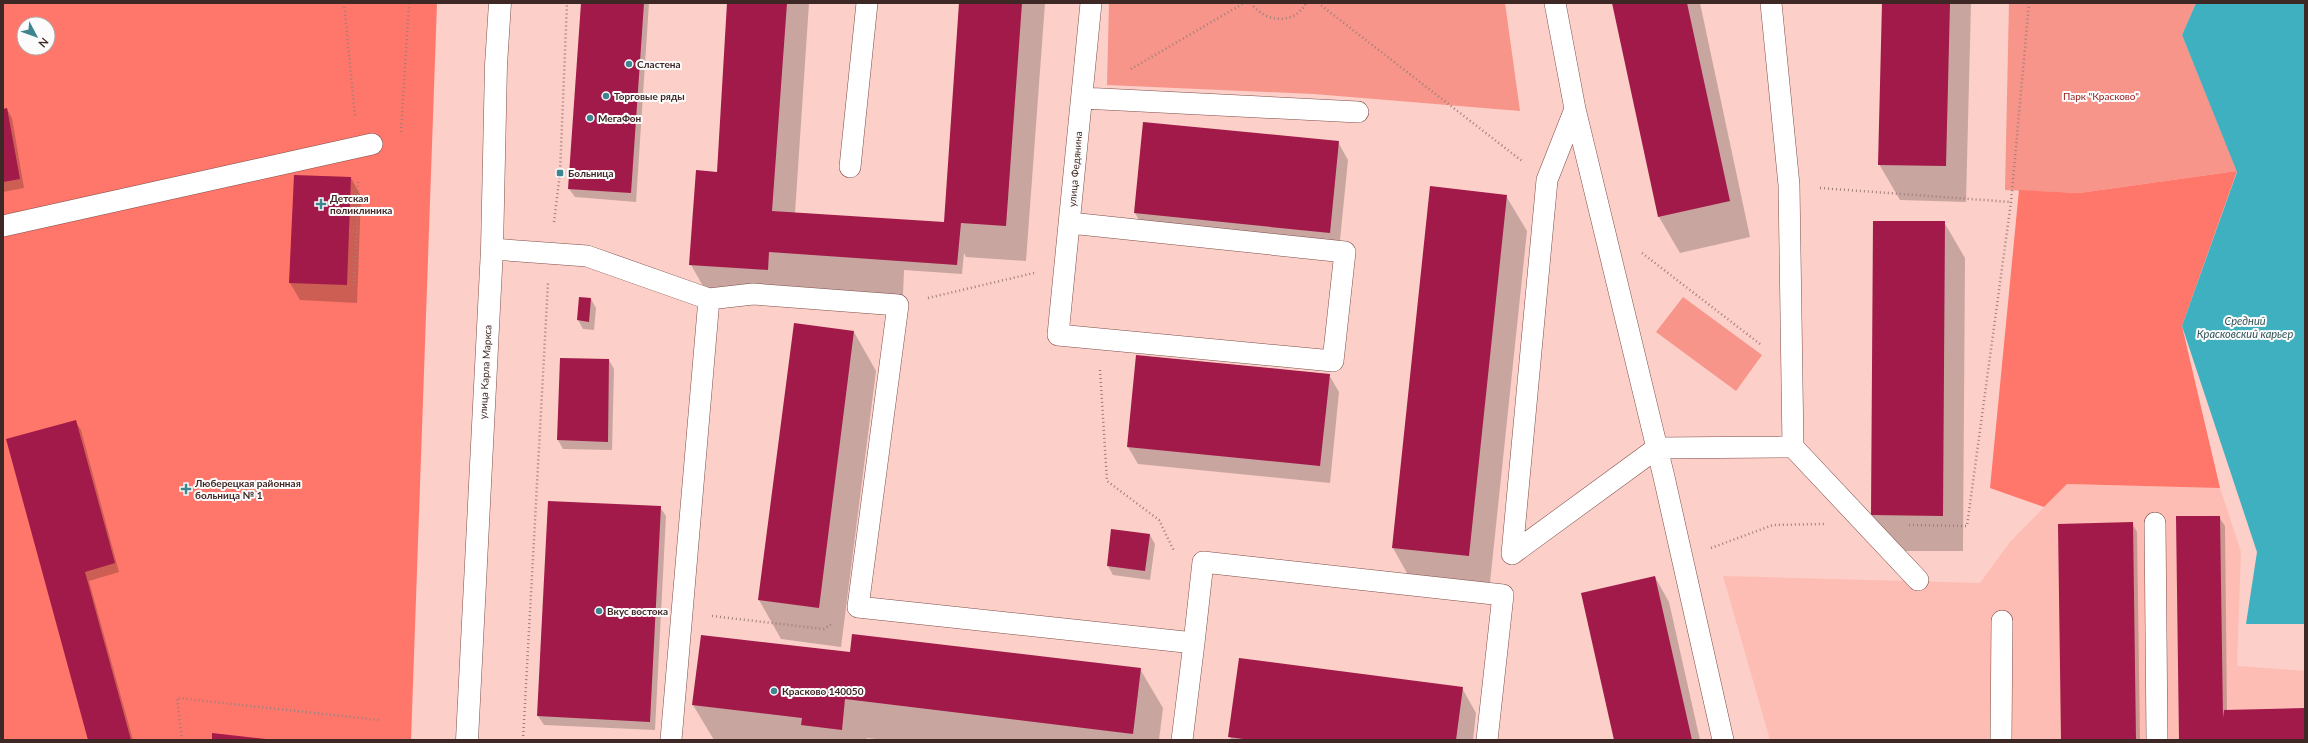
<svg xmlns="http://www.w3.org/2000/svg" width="2308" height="743" font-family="Lato,sans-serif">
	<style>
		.built { fill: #fdbdb4 }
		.green { fill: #f7958a }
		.forest { fill: #ff766a; fill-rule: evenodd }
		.water { fill: #3fb0bf }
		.shadow { fill: #0003 }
		.building { fill: #a11a49 }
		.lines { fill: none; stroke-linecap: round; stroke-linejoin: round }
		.lane-casing { stroke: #7e4e49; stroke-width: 22 }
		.primary-casing { stroke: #7e4e49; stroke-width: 23 }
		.path { stroke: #9f7e79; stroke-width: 2.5; stroke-dasharray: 1 3; stroke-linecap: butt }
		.lane { stroke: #fff; stroke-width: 21 }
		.primary { stroke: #fff; stroke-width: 22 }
		.poi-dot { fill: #3e858f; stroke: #fcfcfc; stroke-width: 1.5 }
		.labels { text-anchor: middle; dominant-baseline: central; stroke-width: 4; stroke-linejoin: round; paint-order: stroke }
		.poi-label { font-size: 10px; font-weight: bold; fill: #3e2825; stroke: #fcfcfc; text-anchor: start }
		.park-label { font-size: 10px; fill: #951918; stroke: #fcfcfc }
		.street-label { font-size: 10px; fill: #3e2825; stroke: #fcfcfc }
		.water-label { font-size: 11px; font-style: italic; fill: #315357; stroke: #fcfcfc }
	</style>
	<rect width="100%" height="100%" fill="#fccfc8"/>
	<path class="built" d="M2067,484L2220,488L2241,552L2237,666L2305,671V740H1770L1723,576L1980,583L2010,542Z"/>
	<path class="green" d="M1109,3H1505L1520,111L1314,94L1107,85Z
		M2009,3H2196L2182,35L2237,171L2079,193L2005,190Z
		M1683,297L1762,355L1736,391L1656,332Z"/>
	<path class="forest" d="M3,3H437L411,740H3ZM24,24H48V48H24Z
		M2237,171L2182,326L2220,488L2067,484L2044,507L1990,488L2019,190L2079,193Z"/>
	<path class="water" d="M2196,3H2305V624H2246L2257,552L2182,326L2237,172L2182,35Z"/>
	<path class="shadow" d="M582,3H649L636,202L575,197L569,189Z
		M728,3H809L795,213L946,223L960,3H1045L1026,261L966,257L964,253L962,274L904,270L903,295L789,288L711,300L691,265L718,173Z
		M1613,3H1700L1750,237L1680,253L1659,217Z
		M1883,3H1971L1966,202L1900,200L1879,164Z
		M7,109L12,118L24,188L3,192V110Z
		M1144,123L1338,142L1348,160L1339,250L1145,231L1135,213Z
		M351,178L361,196L357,303L300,300L290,283Z
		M1431,188L1506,196L1527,231L1489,592L1413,584L1393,548Z
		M1874,222H1944L1965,258L1963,551H1892L1872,515Z
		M580,298L591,299L596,308L594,330L583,329L578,320Z
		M854,332L876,371L841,647L781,639L759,600Z
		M609,360L614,369L612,450L563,449L558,440Z
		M1329,375L1339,392L1330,483L1138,464L1128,447Z
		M75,421L81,430L119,572L89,581L133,740H89Z
		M549,502L660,507L666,516L655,730L544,725L538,716Z
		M2219,517L2225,526L2227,711L2305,709V740H2180Z
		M2132,523L2137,532L2140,740H2062Z
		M1150,535L1155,544L1150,580L1113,575L1108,566Z
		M1655,577L1669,602L1700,740H1615Z
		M1140,669L1163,708L1159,740H885L867,738V740H714L693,705Z
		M1462,688L1476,713L1473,740H1231L1230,737Z"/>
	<path class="building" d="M581,3H644L631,193L568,189Z
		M727,3H787L772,211L944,222L959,3H1022L1006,226L961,223L957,265L769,252L768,270L689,265L696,170L717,172Z
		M1612,3H1687L1730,201L1658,217Z
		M1882,3H1950L1946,166L1878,165Z
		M7,108L20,179L3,182V109Z
		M1143,122L1339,141L1330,233L1134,213Z
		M294,175L351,177L347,285L289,283Z
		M1430,186L1507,195L1469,556L1392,548Z
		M1873,221H1945L1943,516L1871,515Z
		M579,297L591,298L589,322L577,320Z
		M794,323L854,331L819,608L758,600Z
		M1136,355L1330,374L1320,466L1127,447Z
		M560,358L609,359L608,442L557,440Z
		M76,420L115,563L85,572L131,740H88L6,439Z
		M548,501L661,506L650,722L537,716Z
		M2176,516H2220L2223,718L2224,710L2305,708V740H2179Z
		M2133,522L2136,740H2061L2058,524Z
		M1111,529L1150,534L1145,571L1107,566Z
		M1655,576L1692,740H1614L1581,593Z
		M852,634L1141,668L1133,734L845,699L842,730L801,725L802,718L692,705L701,635L850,652Z
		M1239,658L1463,687L1456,740H1251L1228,737Z
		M212,733L266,739V740H212Z"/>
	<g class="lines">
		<g class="lane-casing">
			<path id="lane" d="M1555,3L1575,109L1664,477L1723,740
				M1082,98L1358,112
				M1575,109L1547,180L1512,554L1657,448L1793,447L1789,185L1771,3
				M850,167L867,3
				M1070,223L1345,252L1333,361L1058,335L1091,3
				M3,226L372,144
				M492,249L587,256L709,299L671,740
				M709,299L753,294L898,305L858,607L1194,643L1182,740
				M1793,447L1918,580
				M2155,523L2157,740
				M1194,643L1203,562L1503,595L1487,740
				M2001,740L2002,621"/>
		</g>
		<g class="primary-casing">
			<path id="primary" d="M467,740L492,249L496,65L500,3"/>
		</g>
		<path class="path" d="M344,3L355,116
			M1251,3C1264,22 1294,26 1306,3
			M1318,3L1522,161
			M1131,69L1244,3
			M401,132L409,3
			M1820,188L2011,202
			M554,222L560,173L567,3
			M349,231H357L358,179
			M1642,253L1760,344
			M354,285L357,231
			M928,298L1034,273
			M1100,370L1107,481L1159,520L1174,551
			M1909,525L1967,526L2011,202L2029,3
			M1711,548L1773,525L1824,524
			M712,616L824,629L833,623
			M182,740L177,698L379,720
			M523,740L548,283"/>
		<use href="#lane" class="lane"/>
		<use href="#primary" class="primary"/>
	</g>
	<g class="poi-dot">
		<circle cx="629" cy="64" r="4"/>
		<circle cx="606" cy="96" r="4"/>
		<circle cx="590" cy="118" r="4"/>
		<rect x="556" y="169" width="8" height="8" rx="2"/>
		<path d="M319 198h4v4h4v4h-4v4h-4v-4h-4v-4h4z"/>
		<path d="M184 483h4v4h4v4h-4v4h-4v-4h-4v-4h4z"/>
		<circle cx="599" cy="611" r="4"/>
		<circle cx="774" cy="691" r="4"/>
	</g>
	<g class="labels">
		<g class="poi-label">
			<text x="637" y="64">Сластена</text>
			<text x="614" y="96">Торговые ряды</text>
			<text x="598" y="118">МегаФон</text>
			<text x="568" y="173">Больница</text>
			<text x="330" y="198">Детская<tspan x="330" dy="12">поликлиника</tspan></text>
			<text x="195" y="483">Люберецкая районная<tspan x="195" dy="12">больница № 1</tspan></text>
			<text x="607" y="611">Вкус востока</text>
			<text x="782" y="691">Красково 140050</text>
		</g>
		<g class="park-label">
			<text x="2101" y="96">Парк "Красково"</text>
		</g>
		<g class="street-label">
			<text transform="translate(1075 169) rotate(-85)">улица Федянина</text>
			<text transform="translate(485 372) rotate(-87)">улица Карла Маркса</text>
		</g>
		<g class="water-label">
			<text x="2245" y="320">Средний<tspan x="2245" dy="13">Красковский карьер</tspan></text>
		</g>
	</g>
	<rect width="2308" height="743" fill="none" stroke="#3e2825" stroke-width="8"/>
	<g transform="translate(36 36) rotate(131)"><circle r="19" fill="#fcfcfc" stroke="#b0a7a6"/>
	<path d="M0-3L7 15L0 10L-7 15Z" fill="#3e858f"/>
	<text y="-6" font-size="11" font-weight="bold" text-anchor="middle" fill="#3e2825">N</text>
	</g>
</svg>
